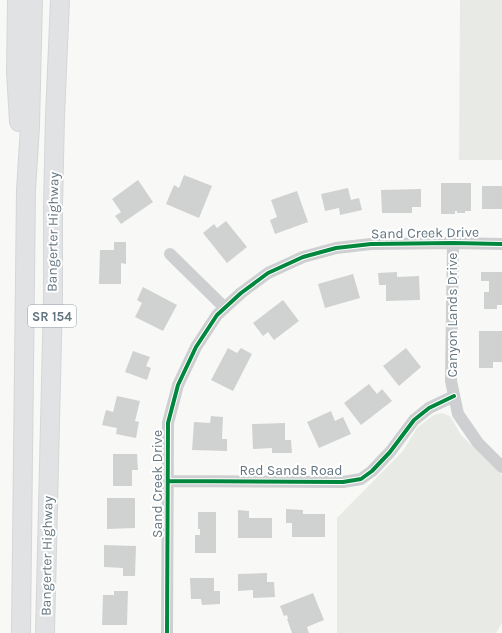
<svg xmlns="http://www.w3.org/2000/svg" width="502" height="633" font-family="Karla,sans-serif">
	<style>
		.green { fill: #e8ebe5 }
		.building { fill: #d0d2d2 }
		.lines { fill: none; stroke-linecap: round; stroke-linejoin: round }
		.highway-casing { stroke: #d5d6d7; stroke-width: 20 }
		.minor { stroke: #cecfd0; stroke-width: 12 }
		.highway { stroke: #e1e2e3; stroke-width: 18 }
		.cycleway-casing { stroke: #fff; stroke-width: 6 }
		.cycleway { stroke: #00873e; stroke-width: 4 }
		.labels { text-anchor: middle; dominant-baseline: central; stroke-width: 4; stroke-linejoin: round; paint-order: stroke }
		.shield { fill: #fff; stroke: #929ea7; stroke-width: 1 }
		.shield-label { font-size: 13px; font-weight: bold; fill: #637581 }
		.street-label { font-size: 14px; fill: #637581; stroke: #fff }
	</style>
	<rect width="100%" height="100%" fill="#f8f8f7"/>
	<path class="green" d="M460,0H502V160H459Z
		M442,413L450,416L461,435L502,475V623L496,633H337V518L403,451L417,428L427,420L434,415Z"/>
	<path class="building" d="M184,175L212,186L199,218L166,204L174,185L179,188Z
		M138,180L153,202L121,224L115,216L121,212L112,199Z
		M441,183H471V211H465V213H457V211H455V214H441Z
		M482,186H502V209H482Z
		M348,188L351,200L359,198L362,210L340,215L339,208L325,211L321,194Z
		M421,189V207H412V213H382L381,190Z
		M297,191L308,222L275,234L270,220L277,217L271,200Z
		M226,221L247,247L227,263L203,233L214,224L217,228Z
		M114,242H126V264L121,263V284H99L100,250H114Z
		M397,272V277L419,276L420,300L386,301V285H379L378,273Z
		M481,272H502V305H497V309H484V292H489V281H481Z
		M353,274L360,298L325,308L318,284Z
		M143,287L177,305L163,331L135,317L142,303L137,300Z
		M283,300L299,321L274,340L268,332L263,336L253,323Z
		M479,331H502V362H493V368H479Z
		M228,348L237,353L241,348L252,354L233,391L211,380Z
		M406,348L421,367L399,386L383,366Z
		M133,351L150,357L146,366L151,368L147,380L125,372Z
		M369,384L377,394L382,389L392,401L361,425L344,403Z
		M117,396L140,401L135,421L139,422L136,438L116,434L117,428L102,425L106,410L113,412Z
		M331,411L335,421L343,417L351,434L319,448L307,422Z
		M211,416L223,417L222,439H227V451L192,450L194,422L210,423Z
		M285,423V440H291L292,453H272V448L253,449L252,424Z
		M113,454H137L138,470H132V486H113Z
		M107,498H135V528L107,529Z
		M286,509L303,510V514H325V537H292V523H286Z
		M238,510L249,511V518H272V538H238Z
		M198,512H216V553H195V535H200V529H198Z
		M104,545L136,546L135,576H123V568L104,567Z
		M267,573V582H274L275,597L253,598V590L238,591V574Z
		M190,578H214V591H220V604L202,605L201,599H191Z
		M114,591H128L127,625H102L103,595H114Z
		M313,593L324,620L307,627L309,633H292L287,619H288L287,615L284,616L280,606Z"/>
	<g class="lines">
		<g class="highway-casing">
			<path id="highway" d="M17,0L16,72L19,122
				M21,633L26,190L30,126L33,0
				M45,633L53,297V207L55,116L60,0"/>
		</g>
		<path class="minor" d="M453,243L451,381L458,414L478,443L502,467
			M170,254L225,308
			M168,481L343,482L361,479L372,471L390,452L414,420L429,408L454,396
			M167,633L168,423L178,385L196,347L217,315L241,293L268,273L303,257L336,248L371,244L453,243L502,244"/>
		<use href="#highway" class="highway"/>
		<g class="cycleway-casing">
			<path id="cycleway" d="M168,481L343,482L361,479L372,471L390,452L414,420L429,408L454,396
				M167,633L168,423L178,385L196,347L217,315L241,293L268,273L303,257L336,248L371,244L453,243L502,244"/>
		</g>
		<use href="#cycleway" class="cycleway"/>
	</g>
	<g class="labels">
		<rect class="shield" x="28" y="305" width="48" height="22" rx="3"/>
		<g class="shield-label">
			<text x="52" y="316">SR 154</text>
		</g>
		<g class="street-label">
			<text transform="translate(53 232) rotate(-89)">Bangerter Highway</text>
			<text transform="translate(425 233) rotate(-1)">Sand Creek Drive</text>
			<text transform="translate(452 315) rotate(-90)">Canyon Lands Drive</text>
			<text x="291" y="470">Red Sands Road</text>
			<text transform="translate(157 484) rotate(-90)">Sand Creek Drive</text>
			<text transform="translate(47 556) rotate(-89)">Bangerter Highway</text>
		</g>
	</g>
</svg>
